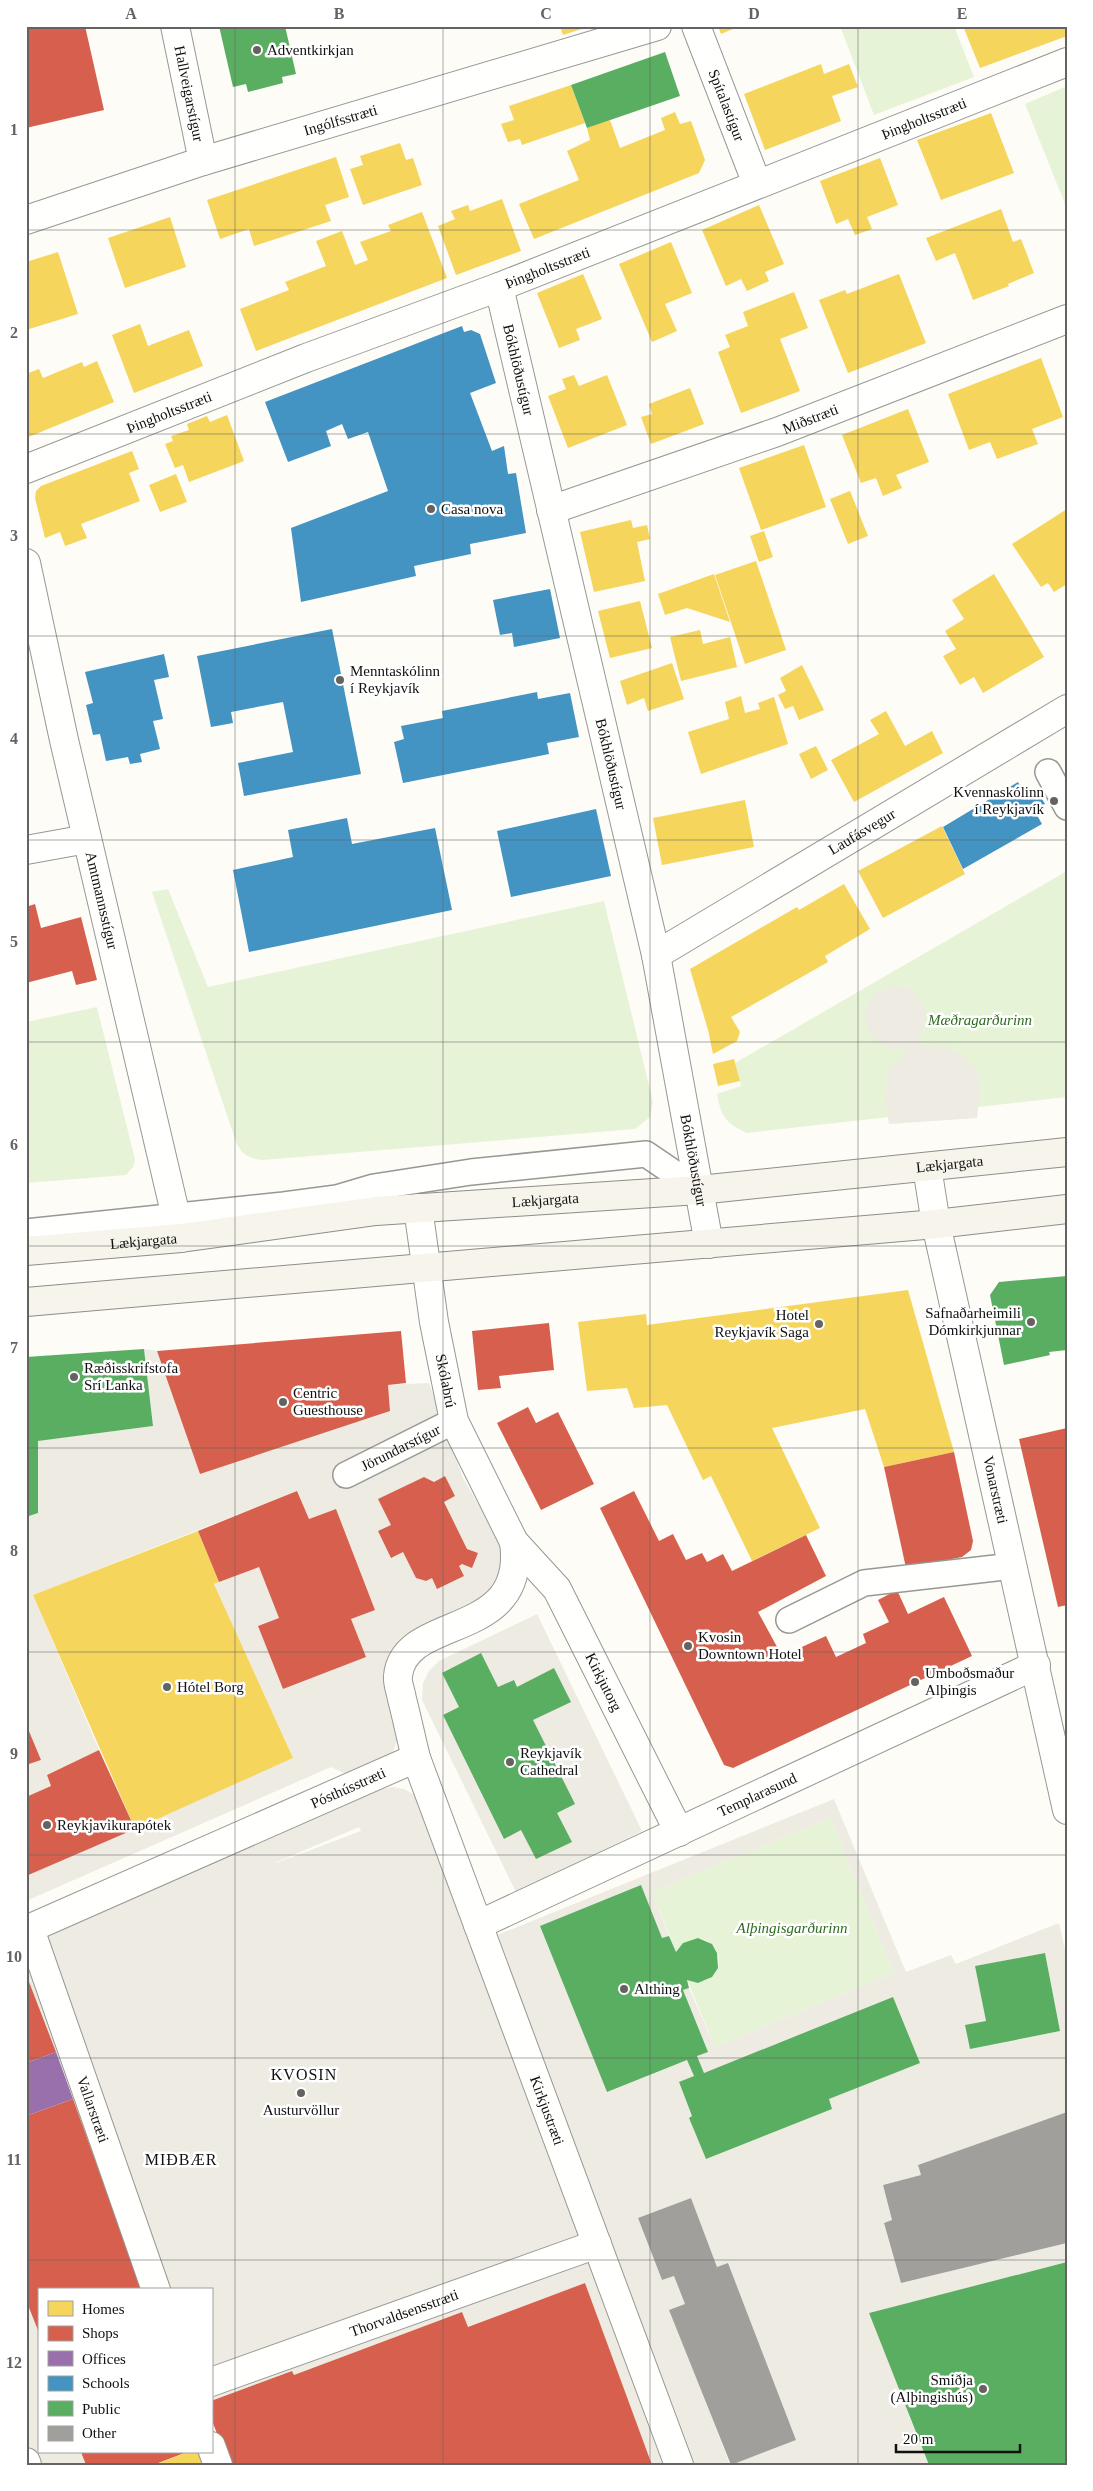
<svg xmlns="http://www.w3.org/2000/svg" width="1093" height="2491" font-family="'Times New Roman',serif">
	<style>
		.green { fill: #e7f3d7 }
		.plaza { fill: #edebe2; fill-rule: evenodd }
		.homes { fill: #f6d55c }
		.shops { fill: #d6604d }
		.offices { fill: #9970ab }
		.schools { fill: #4393c3 }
		.public { fill: #5aae61 }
		.building { fill: #a19f9c }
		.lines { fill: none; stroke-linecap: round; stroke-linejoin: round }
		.lane-casing { stroke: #979795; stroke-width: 28 }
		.street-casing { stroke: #979795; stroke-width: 30 }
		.secondary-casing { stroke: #8e8d8b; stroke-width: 30 }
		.lane { stroke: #fffffe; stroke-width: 25 }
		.street { stroke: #fffffe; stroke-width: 28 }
		.secondary { stroke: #f6f4eb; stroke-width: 28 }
		.grid { fill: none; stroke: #646362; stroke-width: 1; stroke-opacity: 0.55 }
		.poi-dot { fill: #646362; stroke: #fff; stroke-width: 2 }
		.labels { text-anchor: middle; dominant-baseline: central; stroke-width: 5; stroke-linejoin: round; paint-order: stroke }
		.poi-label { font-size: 15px; fill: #111; stroke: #fff; text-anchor: start }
		.street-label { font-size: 15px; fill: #111; stroke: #fff }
		.park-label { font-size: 15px; font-style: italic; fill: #2f6b1f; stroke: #fff }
		.neighbourhood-label { font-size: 16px; letter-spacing: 1px; fill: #111; stroke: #fff }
		.neatline { fill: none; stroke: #646362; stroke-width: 2 }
		.grid-label { font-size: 16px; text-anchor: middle; font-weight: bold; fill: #646362 }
	</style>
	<rect width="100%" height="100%" fill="#fdfcf7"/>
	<path class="green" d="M840,26H954L974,77L874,115Z
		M1067,86V209L1025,104Z
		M1067,871V1097L747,1133C725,1123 721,1116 717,1094L741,1086L735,1063Z
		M168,889L208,987L604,901L653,1102L650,1117L635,1129L262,1160C247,1158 240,1153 235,1139L152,892Z
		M97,1007L135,1159L134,1166L126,1175L26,1183V1022Z
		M830,1818L894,1973L715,2047L687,1980C722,1992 731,1943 698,1938L683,1943L676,1952L652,1892Z"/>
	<path class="plaza" d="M891,986L902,987L911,990L923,1004L926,1019L922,1033L917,1039L921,1045L947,1047L967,1059L974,1068L979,1078L980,1091L977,1118L889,1124L885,1102L887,1077L891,1068L904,1054L902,1047L894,1049L876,1041L869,1033L865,1018L866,1009L870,999L877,993Z
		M144,1349L157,1351L200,1474L390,1411L388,1385L429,1383L463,1478L506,1552L492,1595L403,1652L399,1735L393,1752L348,1775L331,1767L26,1901V1876L293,1758L214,1584L259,1567L279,1618L258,1626L283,1689L365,1657L351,1619L375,1609L336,1509L309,1519L297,1491L33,1595L99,1750L47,1775L51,1786L26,1797V1765L41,1760L26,1724V1517L38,1513V1441L153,1426ZM445,1476L455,1496L444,1502L467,1549L478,1553L472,1567L462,1564L426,1581L416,1578L379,1499L424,1477L434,1482Z
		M537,1614L642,1831L516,1892L422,1700L423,1683L429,1671L439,1661Z
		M393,1787L404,1789L415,1795L424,1806L475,1944L834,1799L906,1972L951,1955L956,1964L1059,1923L1067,1957V2112L918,2165L921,2175L883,2185L892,2220L884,2224L901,2283L1067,2243V2262L869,2313L929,2465H731L796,2440L728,2263L717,2267L691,2198L638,2218L662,2280L674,2276L685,2304L670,2310L730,2465H652L585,2283L468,2327L462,2312L294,2375L292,2371L211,2401V2290H142L26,1974V1943L374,1790ZM830,1818L894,1973L715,2047L689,1988L683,1990L707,2052L697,2056L704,2073L893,1998L919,2063L829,2099L832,2109L706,2159L689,2118L692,2116L679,2083L694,2076L687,2060L607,2092L541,1926L662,1938L669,1936L652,1892ZM359,1827L361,1831L276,1863L277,1862ZM1045,1953L1060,2031L970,2048L986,2021L975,1966Z
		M26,2300L39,2334V2452H81L86,2465H26Z"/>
	<path class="homes" d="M560,26H588V27L563,35Z
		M718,26H740L721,34Z
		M963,26H1067V36L980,68Z
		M821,64L824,74L849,64L858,87L832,96L841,121L765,150L744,94Z
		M571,85L585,123L522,145L520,139L508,142L501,124L514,120L509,106Z
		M675,112L680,124L691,121L705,160L699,173L534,239L519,204L579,180L567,151L590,140L587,128L610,120L620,148L665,130L661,118Z
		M991,113L1014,173L941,200L917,140Z
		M400,143L406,160L413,158L422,185L363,205L350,169L363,165L360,156Z
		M336,157L349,197L325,205L331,221L254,246L249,229L220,239L207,200Z
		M880,158L898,205L867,217L872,229L855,235L848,219L836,224L820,181Z
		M502,199L521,251L456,275L438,226L455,219L451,211L468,205L470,211Z
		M759,205L784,264L765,272L769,281L747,291L741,279L726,286L702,230Z
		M1001,209L1013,242L1021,239L1034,273L1008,284L1009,286L973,300L955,253L936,261L926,238Z
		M422,212L447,278L256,351L240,309L289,290L285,282L326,266L316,241L342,231L355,265L368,260L360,242L391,231L388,225Z
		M170,217L186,267L125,288L108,238Z
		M671,242L692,293L665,304L677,331L652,342L619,264Z
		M58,252L78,314L26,330V262Z
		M583,274L602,319L576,329L580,340L559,348L537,293Z
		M899,274L926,343L848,373L819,300L845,290L847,294Z
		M794,292L808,328L780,339L800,391L741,413L718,352L730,347L725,335L748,326L743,312Z
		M140,324L148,346L189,330L203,366L134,393L112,335Z
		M1041,358L1063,417L1032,429L1038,444L997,459L990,442L969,450L948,394Z
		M97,361L114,402L26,438V374L39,369L43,378L82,362L84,367Z
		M574,375L579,386L607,375L627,425L568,448L548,396L566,389L562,379Z
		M690,388L704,424L651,444L641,417L652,414L649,404Z
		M908,409L929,462L896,475L902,488L883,496L876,478L861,483L842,435Z
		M227,415L244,461L189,482L183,465L175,468L165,444L173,441L171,436L189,430L187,424L207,416L210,422Z
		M804,445L826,507L761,530L739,468Z
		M132,451L139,469L129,473L140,501L81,524L87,538L65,546L60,532L45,538L35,498L36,491L41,486Z
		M176,474L187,502L160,512L149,485Z
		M850,491L868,536L848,544L830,499Z
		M1067,509V584L1054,592L1048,583L1041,587L1012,544Z
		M631,520L633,528L647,525L650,539L637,542L645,581L594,592L580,532Z
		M764,531L773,557L759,562L750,536Z
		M756,561L786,650L745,664L715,575Z
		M714,574L730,622L687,608L665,615L658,594Z
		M994,574L1044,657L983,693L974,677L960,685L943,656L956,649L945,631L964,619L952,600Z
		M640,601L652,648L610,658L598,611Z
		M700,630L703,644L730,637L737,667L681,681L670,637Z
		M672,663L684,699L648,711L644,698L627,705L620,681Z
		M802,665L824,710L799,720L793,706L785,709L778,695L786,691L780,678Z
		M741,696L745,713L760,709L758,703L774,697L788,744L701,774L688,732L729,719L725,702Z
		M886,711L905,746L932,731L943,753L854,802L831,760L879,734L870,720Z
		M816,746L828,770L811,779L799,754Z
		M745,800L754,847L662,865L653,818Z
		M942,826L965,874L883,918L858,871Z
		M844,884L870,929L825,956L828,962L731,1017L740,1032L737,1041L713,1054L708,1030L690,969L797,907L799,910Z
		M734,1059L740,1081L718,1086L713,1064Z
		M908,1290L954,1452L884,1467L865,1409L772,1428L820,1528L752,1561L711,1476L703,1480L667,1405L634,1408L627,1388L587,1391L578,1322L646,1314L647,1325Z
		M198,1531L219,1582L214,1584L293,1758L135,1829L33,1595Z
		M188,2452H201L206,2465H154Z"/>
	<path class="shops" d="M26,26H85L104,110L26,128Z
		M35,904L41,928L81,917L97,980L76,985L72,971L26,983V907Z
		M549,1323L554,1370L499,1376L501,1388L478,1390L472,1331Z
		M401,1331L406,1383L388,1385L390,1411L200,1474L157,1351Z
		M528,1407L536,1423L558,1412L594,1484L541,1510L497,1423Z
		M1067,1428V1605L1058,1607L1019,1439Z
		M954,1452L973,1541L971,1550L962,1557L906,1568L884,1467Z
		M445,1476L455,1496L444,1502L467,1549L478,1553L472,1568L462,1564L459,1566L464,1576L437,1589L432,1578L426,1581L416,1578L403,1552L391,1558L378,1531L391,1525L378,1499L424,1477L434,1482Z
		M297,1491L309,1519L336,1509L375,1610L351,1619L366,1657L283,1689L258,1626L279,1618L259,1567L219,1582L198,1531Z
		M634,1491L659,1541L673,1534L686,1560L702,1553L707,1562L723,1554L732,1571L806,1535L826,1576L758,1612L782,1656L826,1636L836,1657L866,1643L863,1634L889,1622L878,1600L897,1590L908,1614L944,1597L972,1656L733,1768L724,1765L600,1508Z
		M26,1724L41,1760L26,1765Z
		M99,1750L135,1829L26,1876V1797L51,1786L47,1775Z
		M26,1974L56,2052L26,2063Z
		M73,2099L142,2290H39V2333L26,2300V2116Z
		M585,2283L652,2465H229L211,2418V2401L292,2371L294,2375L462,2312L468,2327Z
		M81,2452H187L153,2465H86Z"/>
	<path class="offices" d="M56,2052L73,2099L26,2116V2063Z"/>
	<path class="schools" d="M462,326L464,332L471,330L480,334L496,383L470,393L492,451L504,446L508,474L516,473L526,533L470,544L471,554L414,566L416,576L301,602L291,528L388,491L368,432L348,439L342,424L326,431L331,446L288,462L265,402Z
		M550,589L560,638L514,647L512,633L500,635L493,600Z
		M332,629L361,774L244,796L238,763L293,752L283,702L231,712L233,723L211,727L197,656Z
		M164,654L169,677L154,680L163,719L153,721L160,749L140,754L142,762L130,764L128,757L106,761L100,734L93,735L86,705L93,703L85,672Z
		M537,692L538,699L570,693L579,737L547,743L549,754L403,783L394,742L404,739L401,726L443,718L442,711Z
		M1018,782L1025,795L1036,789L1045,804L1034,810L1042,824L963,869L943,827Z
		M596,809L611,876L511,897L497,831Z
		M347,818L352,844L435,828L452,910L249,952L233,870L293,857L288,830Z"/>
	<path class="public" d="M219,26H285L296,74L282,77L283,83L248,92L246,84L233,87Z
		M665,52L680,96L587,128L571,85Z
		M1067,1276V1350L1049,1352L1050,1355L1004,1365L990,1295L999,1282Z
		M144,1349L153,1426L38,1441V1513L26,1517V1357Z
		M481,1653L498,1687L514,1680L517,1687L554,1668L571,1702L533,1720L575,1804L557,1813L572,1842L536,1859L521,1830L504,1839L443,1715L459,1707L442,1673Z
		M641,1885L662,1938L669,1936L676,1952L683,1943L698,1938L712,1944L717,1953L718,1968L712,1977L698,1983L687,1980L689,1988L683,1990L708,2052L697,2056L704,2073L893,1997L920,2063L829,2099L832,2109L706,2159L689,2118L692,2116L679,2082L694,2076L687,2060L607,2092L540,1926Z
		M1045,1953L1060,2031L970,2049L965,2025L986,2021L975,1966Z
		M1067,2262V2465H929L869,2313Z"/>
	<path class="building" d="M1067,2112V2243L901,2283L884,2223L892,2220L883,2185L921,2175L918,2165Z
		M691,2198L717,2267L728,2263L796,2440L731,2465L669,2310L685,2304L674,2276L662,2280L638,2218Z"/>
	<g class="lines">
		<g class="lane-casing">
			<g id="lane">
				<path d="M1048,772L1067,807"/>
				<path d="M26,1232L284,1205L337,1198L374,1187L471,1172L646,1154L699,1190"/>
				<path id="s1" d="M346,1475L454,1421"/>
				<path d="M789,1620L864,1583L1013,1566"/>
			</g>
		</g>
		<g class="street-casing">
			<g id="street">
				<path id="s2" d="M175,26L203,161"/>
				<path id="s3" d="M696,26L757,184"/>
				<path id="s4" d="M26,220L203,161L657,26"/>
				<path id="s5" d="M499,287L656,955L709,1244"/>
				<path id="s6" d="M26,469L306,358L499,287L1067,62"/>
				<path id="s7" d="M551,510L777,432L1067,319"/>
				<path id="s8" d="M26,563L64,740L181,1238"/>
				<path d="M26,850L87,839"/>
				<path id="s9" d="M656,955L1067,709"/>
				<path id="s10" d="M927,1167L936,1224L1067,1810"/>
				<path id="s11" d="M418,1208L434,1322L454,1421L514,1542L557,1589L679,1832"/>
				<path id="s12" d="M514,1542C528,1642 404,1613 398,1676C397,1683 401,1692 402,1699C407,1718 411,1738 416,1758L679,2465"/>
				<path id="s13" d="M478,1925L1036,1665"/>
				<path id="s14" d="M30,1929L156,2290"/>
				<path id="s15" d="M26,1930L416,1758"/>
				<path id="s16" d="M211,2382L597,2244"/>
				<path d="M211,2446L218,2465"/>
				<path d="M26,2462L27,2465"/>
			</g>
		</g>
		<g class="secondary-casing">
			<g id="secondary">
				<path id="s17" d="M26,1251L181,1238L376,1211L699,1190L1067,1152"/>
				<path d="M26,1302L936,1224L1067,1209"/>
			</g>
		</g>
		<use href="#lane" class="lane"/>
		<use href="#street" class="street"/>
		<use href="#secondary" class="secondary"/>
	</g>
	<path class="grid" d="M235,26V2465M443,26V2465M650,26V2465M858,26V2465M26,230H1067M26,434H1067M26,636H1067M26,840H1067M26,1042H1067M26,1246H1067M26,1448H1067M26,1652H1067M26,1855H1067M26,2058H1067M26,2260H1067"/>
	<g class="poi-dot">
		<circle cx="257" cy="50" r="5"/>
		<circle cx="431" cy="509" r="5"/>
		<circle cx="340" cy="680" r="5"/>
		<circle cx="1054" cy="801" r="5"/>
		<circle cx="1031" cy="1322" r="5"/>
		<circle cx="819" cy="1324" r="5"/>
		<circle cx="74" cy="1377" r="5"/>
		<circle cx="283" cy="1402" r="5"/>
		<circle cx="688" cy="1646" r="5"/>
		<circle cx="915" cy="1682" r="5"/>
		<circle cx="167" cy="1687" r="5"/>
		<circle cx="510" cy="1762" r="5"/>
		<circle cx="47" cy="1825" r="5"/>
		<circle cx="624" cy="1989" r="5"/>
		<circle cx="301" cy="2093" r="5"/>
		<circle cx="983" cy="2389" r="5"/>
	</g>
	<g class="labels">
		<g class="poi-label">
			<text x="267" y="50">Adventkirkjan</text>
			<text x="441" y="509">Casa nova</text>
			<text x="350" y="671">Menntaskólinn<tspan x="350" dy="17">í Reykjavík</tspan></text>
			<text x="1044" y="792" text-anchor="end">Kvennaskólinn<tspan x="1044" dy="17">í Reykjavík</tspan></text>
			<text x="1021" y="1313" text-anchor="end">Safnaðarheimili<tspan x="1021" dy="17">Dómkirkjunnar</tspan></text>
			<text x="809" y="1315" text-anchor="end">Hotel<tspan x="809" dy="17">Reykjavík Saga</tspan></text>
			<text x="84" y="1368">Ræðisskrifstofa<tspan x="84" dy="17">Srí Lanka</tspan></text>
			<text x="293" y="1393">Centric<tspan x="293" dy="17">Guesthouse</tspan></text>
			<text x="698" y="1637">Kvosin<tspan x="698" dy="17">Downtown Hotel</tspan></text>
			<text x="925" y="1673">Umboðsmaður<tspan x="925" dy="17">Alþingis</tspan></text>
			<text x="177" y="1687">Hótel Borg</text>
			<text x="520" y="1753">Reykjavík<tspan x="520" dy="17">Cathedral</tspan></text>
			<text x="57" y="1825">Reykjavikurapótek</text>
			<text x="634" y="1989">Althing</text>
			<text x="301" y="2110" text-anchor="middle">Austurvöllur</text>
			<text x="973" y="2380" text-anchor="end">Smiðja<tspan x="973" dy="17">(Alþingishús)</tspan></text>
		</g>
		<g class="street-label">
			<text stroke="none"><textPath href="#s2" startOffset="69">Hallveigarstígur</textPath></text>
			<text stroke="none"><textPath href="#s3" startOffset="85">Spítalastígur</textPath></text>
			<text stroke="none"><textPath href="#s4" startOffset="330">Ingólfsstræti</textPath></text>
			<text stroke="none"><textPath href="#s6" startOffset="964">Þingholtsstræti</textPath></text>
			<text stroke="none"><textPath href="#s6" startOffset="559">Þingholtsstræti</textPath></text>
			<text stroke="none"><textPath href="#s5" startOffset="85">Bókhlöðustígur</textPath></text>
			<text stroke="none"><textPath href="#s6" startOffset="154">Þingholtsstræti</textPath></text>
			<text stroke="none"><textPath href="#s7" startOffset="275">Miðstræti</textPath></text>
			<text stroke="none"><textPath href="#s5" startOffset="490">Bókhlöðustígur</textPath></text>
			<text stroke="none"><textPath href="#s9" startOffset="240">Laufásvegur</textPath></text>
			<text stroke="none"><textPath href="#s8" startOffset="346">Amtmannsstígur</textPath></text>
			<text stroke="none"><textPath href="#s5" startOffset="895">Bókhlöðustígur</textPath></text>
			<text stroke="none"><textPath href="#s17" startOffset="928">Lækjargata</textPath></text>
			<text stroke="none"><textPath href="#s17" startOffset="522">Lækjargata</textPath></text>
			<text stroke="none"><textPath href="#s17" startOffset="118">Lækjargata</textPath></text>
			<text stroke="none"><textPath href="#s11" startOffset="175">Skólabrú</textPath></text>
			<text stroke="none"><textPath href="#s1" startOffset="61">Jörundarstígur</textPath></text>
			<text stroke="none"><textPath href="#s10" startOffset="330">Vonarstræti</textPath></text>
			<text stroke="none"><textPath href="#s11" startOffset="519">Kirkjutorg</textPath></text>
			<text stroke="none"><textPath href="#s15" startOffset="352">Pósthússtræti</textPath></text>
			<text stroke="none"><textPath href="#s13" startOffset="308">Templarasund</textPath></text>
			<text stroke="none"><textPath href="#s14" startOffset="191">Vallarstræti</textPath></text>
			<text stroke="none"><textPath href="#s12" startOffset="654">Kirkjustræti</textPath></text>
			<text stroke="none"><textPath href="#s16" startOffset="205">Thorvaldsensstræti</textPath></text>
		</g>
		<g class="park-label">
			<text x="980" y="1020">Mæðragarðurinn</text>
			<text x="792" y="1928">Alþingisgarðurinn</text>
		</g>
		<g class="neighbourhood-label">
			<text x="304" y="2074">KVOSIN</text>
			<text x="181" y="2159">MIÐBÆR</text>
		</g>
	</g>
	<rect width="1093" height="2491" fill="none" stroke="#ffffff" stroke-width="55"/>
	<rect x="38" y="2288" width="175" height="165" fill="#ffffff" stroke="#a0a0a0"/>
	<rect x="48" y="2301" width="25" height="15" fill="#f6d55c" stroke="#a0a0a0"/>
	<text x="82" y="2314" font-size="15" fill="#111111">Homes</text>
	<rect x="48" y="2326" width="25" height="15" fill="#d6604d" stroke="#a0a0a0"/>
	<text x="82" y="2338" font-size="15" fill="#111111">Shops</text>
	<rect x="48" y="2351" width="25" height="15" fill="#9970ab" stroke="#a0a0a0"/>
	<text x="82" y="2364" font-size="15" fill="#111111">Offices</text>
	<rect x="48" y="2376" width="25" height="15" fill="#4393c3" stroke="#a0a0a0"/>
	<text x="82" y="2388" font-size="15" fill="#111111">Schools</text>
	<rect x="48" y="2401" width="25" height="15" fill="#5aae61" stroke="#a0a0a0"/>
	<text x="82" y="2414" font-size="15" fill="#111111">Public</text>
	<rect x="48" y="2426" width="25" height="15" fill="#a19f9c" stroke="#a0a0a0"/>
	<text x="82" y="2438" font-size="15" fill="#111111">Other</text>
	<path d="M896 2444v8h124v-8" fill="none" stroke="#111111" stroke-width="2.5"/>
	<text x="903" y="2444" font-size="15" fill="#111111" stroke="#ffffff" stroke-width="4" paint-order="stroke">20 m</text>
	<rect x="28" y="28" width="1038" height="2436" class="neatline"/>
	<g class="grid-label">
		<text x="131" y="19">A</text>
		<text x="339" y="19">B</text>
		<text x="546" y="19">C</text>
		<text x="754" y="19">D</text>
		<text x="962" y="19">E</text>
		<text x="14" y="135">1</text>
		<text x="14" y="338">2</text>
		<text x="14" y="541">3</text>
		<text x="14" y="744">4</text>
		<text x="14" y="947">5</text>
		<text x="14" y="1150">6</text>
		<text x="14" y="1353">7</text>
		<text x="14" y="1556">8</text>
		<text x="14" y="1759">9</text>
		<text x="14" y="1962">10</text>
		<text x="14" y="2165">11</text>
		<text x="14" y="2368">12</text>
	</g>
</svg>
